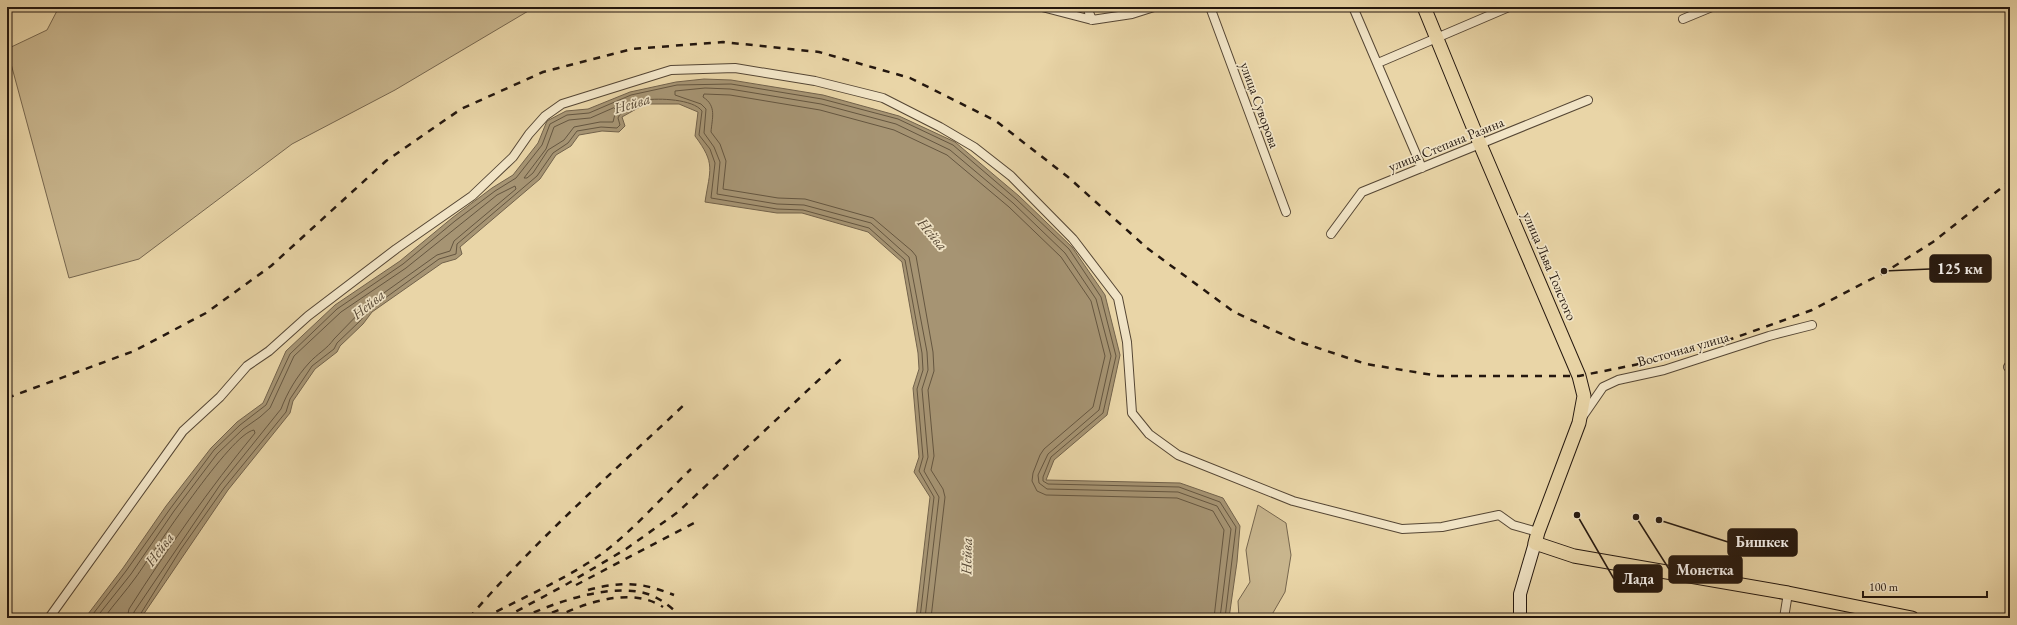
<svg xmlns="http://www.w3.org/2000/svg" width="2017" height="625" font-family="'EB Garamond',serif">
	<style>
		.green { fill: #c8b58d; stroke: #76664e }
		.water { fill: #a69473; stroke: #72624b }
		.lines { fill: none; stroke-linecap: round; stroke-linejoin: round }
		.shore { stroke: #655640; stroke-width: 1 }
		.street-casing { stroke: #554634; stroke-width: 10 }
		.secondary-casing { stroke: #24170e; stroke-width: 14 }
		.primary-casing { stroke: #24170e; stroke-width: 15 }
		.street { stroke: #f1e4c6; stroke-width: 8 }
		.secondary { stroke: #f1e4c6; stroke-width: 12 }
		.primary { stroke: #e9d5a7; stroke-width: 13 }
		.rail { stroke: #24170e; stroke-width: 2.5; stroke-dasharray: 7 7; stroke-linecap: butt }
		.labels { text-anchor: middle; dominant-baseline: central; stroke-width: 3.5; stroke-linejoin: round; paint-order: stroke }
		.street-label { font-size: 14px; fill: #24170e; stroke: #f1e4c6 }
		.water-label { font-size: 15px; font-style: italic; fill: #584936; stroke: #f1e4c6 }
		.leader { fill: none; stroke: #24170e; stroke-width: 1.5 }
		.callout-dot { fill: #24170e; stroke: #f1e4c6; stroke-width: 1.5 }
		.callout { fill: #24170e; stroke: #24170e; stroke-width: 1.5 }
		.callout-label { font-size: 15px; text-anchor: middle; font-weight: bold; fill: #fff }
	</style>
	<rect width="100%" height="100%" fill="#e9d5a7"/>
	<filter id="stains"><feTurbulence type="fractalNoise" baseFrequency=".005" numOctaves="4"/><feColorMatrix values="0 0 0 0 .2 0 0 0 0 .09 0 0 0 0 .02 0 0 0 .5 -.17"/></filter>
	<radialGradient id="worn" r=".72"><stop offset=".6" stop-color="#630" stop-opacity="0"/><stop offset="1" stop-color="#630" stop-opacity=".3"/></radialGradient>
	<path class="green" d="M59,7H535L395,90L292,144L139,259L69,278L7,49L47,30Z
		M1258,505L1286,523L1291,555L1285,592L1270,618H1239L1238,601L1250,582L1246,550Z"/>
	<path class="water" d="M704,79L731,80L823,95L899,116L955,142L1019,196L1072,247L1105,295L1120,355L1107,415L1054,460L1046,480L1180,483L1223,498L1240,526L1237,562L1229,618H916L930,497L914,472L919,457L913,388L919,369L918,353L902,262L868,232L802,213H777L705,202C710,169 716,164 695,136L698,112L679,104H645L622,117L625,126L619,132L602,131L579,135L571,146L556,155L540,179L460,247L462,254L456,259L442,263L372,312L363,324L340,346L337,352L315,369L293,401L290,413L228,490L141,618H85L123,568L166,506L211,448L237,422L263,403L286,351L335,305L400,261L452,218L492,188L513,175L538,143L547,121L566,111L588,109L630,92L676,82Z"/>
	<g class="lines">
		<path class="shore" d="M614,108L616,110L613,122H600L574,127L564,140L548,150L533,173L527,178H524L546,149L554,127L569,120L590,118Z
			M90,618L126,571L170,509L214,450L240,425L266,405L290,354L337,309L403,264L455,221L495,191L516,178L542,145L550,124L567,115L589,113L631,95L677,85L731,84L822,99L898,119L953,145L1016,199L1069,249L1101,297L1116,356L1103,413L1051,457L1043,477V481L1048,484L1179,487L1220,502L1236,527L1225,618
			M96,618L131,574L174,511L217,454L243,429L260,417L270,408L294,356L341,312L406,268L497,195L515,186L516,189L454,241L450,251L437,255L367,305L334,339C327,349 317,354 309,363C297,376 287,393 281,409L220,485L134,612L133,618
			M104,618C114,604 126,591 136,577C153,553 231,433 254,430L255,433C209,489 168,548 129,609L127,618
			M138,618L181,549L224,488L286,412L290,399L312,366L334,349L337,343L360,321L370,309L439,259L456,254L457,244L537,176L553,153L568,143L577,131L601,127L617,128L620,125L618,118L620,114C627,110 637,102 645,100C659,98 693,99 702,111L699,135L710,149L715,163L711,198L777,209L803,210L869,228L905,260L922,353L923,370L917,389L923,457L919,471L934,497L920,618
			M925,618L939,497L924,471L928,457L922,389L928,370L927,352L909,257L871,223L804,205L777,204L717,194L720,162L714,147L704,133L706,109L701,104L675,95V91L705,88L730,89L821,104L896,124L950,150L1013,203L1065,253L1096,299L1111,356L1099,410L1048,454L1038,475L1039,483L1047,489L1178,492L1217,506L1231,529L1220,618
			M931,618L945,497L943,489L931,470L934,456L928,390L934,371L933,352L916,256L912,251L873,218L805,199L778,198L723,189L726,161L720,144L711,132C712,118 717,106 703,97L704,94L730,95L820,110L894,130L947,155L1009,207L1061,257L1091,301L1105,356L1093,407L1044,449L1040,455L1033,473L1032,481L1037,491L1046,495L1177,498L1213,511L1224,530L1214,618"/>
		<g class="street-casing">
			<path id="street" d="M1042,7L1092,20L1132,14L1154,7
				M1087,7L1092,20
				M1210,7L1286,212
				M1353,7L1422,168
				M1683,19L1712,7
				M1378,63L1509,7
				M1331,234L1362,192L1588,100
				M2008,367L2010,364
				M1583,416L1603,387L1618,380L1664,370L1769,336L1812,325
				M49,618L183,431L220,397L247,366L269,351L308,316L396,249L472,196L513,157L529,134L545,116L562,104L671,70L735,68L815,81L883,98L940,127L974,147L1011,176L1073,239L1118,298L1127,342L1132,413L1149,434L1178,455L1293,501L1402,529L1442,527L1499,515L1513,525L1538,532
				M1784,618L1788,593"/>
		</g>
		<g class="secondary-casing">
			<path id="secondary" d="M1520,618V594L1535,543"/>
		</g>
		<g class="primary-casing">
			<path id="primary" d="M1424,7L1480,144L1579,376L1584,396L1579,423L1538,532L1535,543L1574,556L1788,593L1912,618"/>
		</g>
		<use href="#street" class="street"/>
		<use href="#secondary" class="secondary"/>
		<use href="#primary" class="primary"/>
		<path class="rail" d="M7,398L134,351L206,313L271,266L386,161L461,109L543,72L632,49L723,42L819,52L910,78L996,121L1068,177L1147,248L1234,312L1297,341L1366,364L1439,376H1579L1649,362L1723,342L1812,310L1885,272L1933,242L2010,181
			M576,585L696,522
			M588,590C623,581 641,582 674,595
			M469,618C535,541 612,473 686,403
			M484,618C522,598 564,580 600,555C633,531 661,498 691,469
			M504,618L567,584L626,549L678,512L841,359
			M521,618C556,602 616,580 653,596C664,601 674,610 683,618
			M539,618L561,609
			M554,618C584,603 631,586 663,607"/>
	</g>
	<g class="labels">
		<g class="street-label">
			<text transform="translate(1260 105) rotate(70)">улица Суворова</text>
			<text transform="translate(1446 144) rotate(-22)">улица Степана Разина</text>
			<text transform="translate(1550 266) rotate(67)">улица Льва Толстого</text>
			<text transform="translate(1683 349) rotate(-16)">Восточная улица</text>
		</g>
		<g class="water-label">
			<text transform="translate(632 103) rotate(-17)">Нейва</text>
			<text transform="translate(933 234) rotate(50)">Нейва</text>
			<text transform="translate(368 304) rotate(-39)">Нейва</text>
			<text transform="translate(159 549) rotate(-53)">Нейва</text>
			<text transform="translate(966 556) rotate(-89)">Нейва</text>
		</g>
	</g>
	<path class="leader" d="M1884 271L1930 269M1659 520L1728 542M1636 517L1669 569M1577 515L1614 579"/>
	<g class="callout-dot">
		<circle cx="1884" cy="271" r="4"/>
		<circle cx="1659" cy="520" r="4"/>
		<circle cx="1636" cy="517" r="4"/>
		<circle cx="1577" cy="515" r="4"/>
	</g>
	<g class="callout">
		<rect x="1930" y="255" width="61" height="27" rx="4"/>
		<rect x="1728" y="529" width="69" height="27" rx="4"/>
		<rect x="1669" y="556" width="73" height="27" rx="4"/>
		<rect x="1614" y="565" width="48" height="27" rx="4"/>
	</g>
	<g class="callout-label">
		<text x="1960" y="274">125 км</text>
		<text x="1762" y="547">Бишкек</text>
		<text x="1705" y="575">Монетка</text>
		<text x="1638" y="584">Лада</text>
	</g>
	<rect width="2017" height="625" fill="none" stroke="#e9d5a7" stroke-width="24"/>
	<rect x="8" y="8" width="2001" height="609" fill="none" stroke="#24170e" stroke-width="2"/>
	<rect x="12" y="12" width="1993" height="601" fill="none" stroke="#24170e"/>
	<path d="M1863 591v6h124v-6" fill="none" stroke="#24170e" stroke-width="2"/>
	<text x="1869" y="591" font-size="12" fill="#24170e" stroke="#f1e4c6" stroke-width="3" paint-order="stroke">100 m</text>
	<rect width="100%" height="100%" filter="url(#stains)"/>
	<rect width="100%" height="100%" fill="url(#worn)"/>
</svg>
